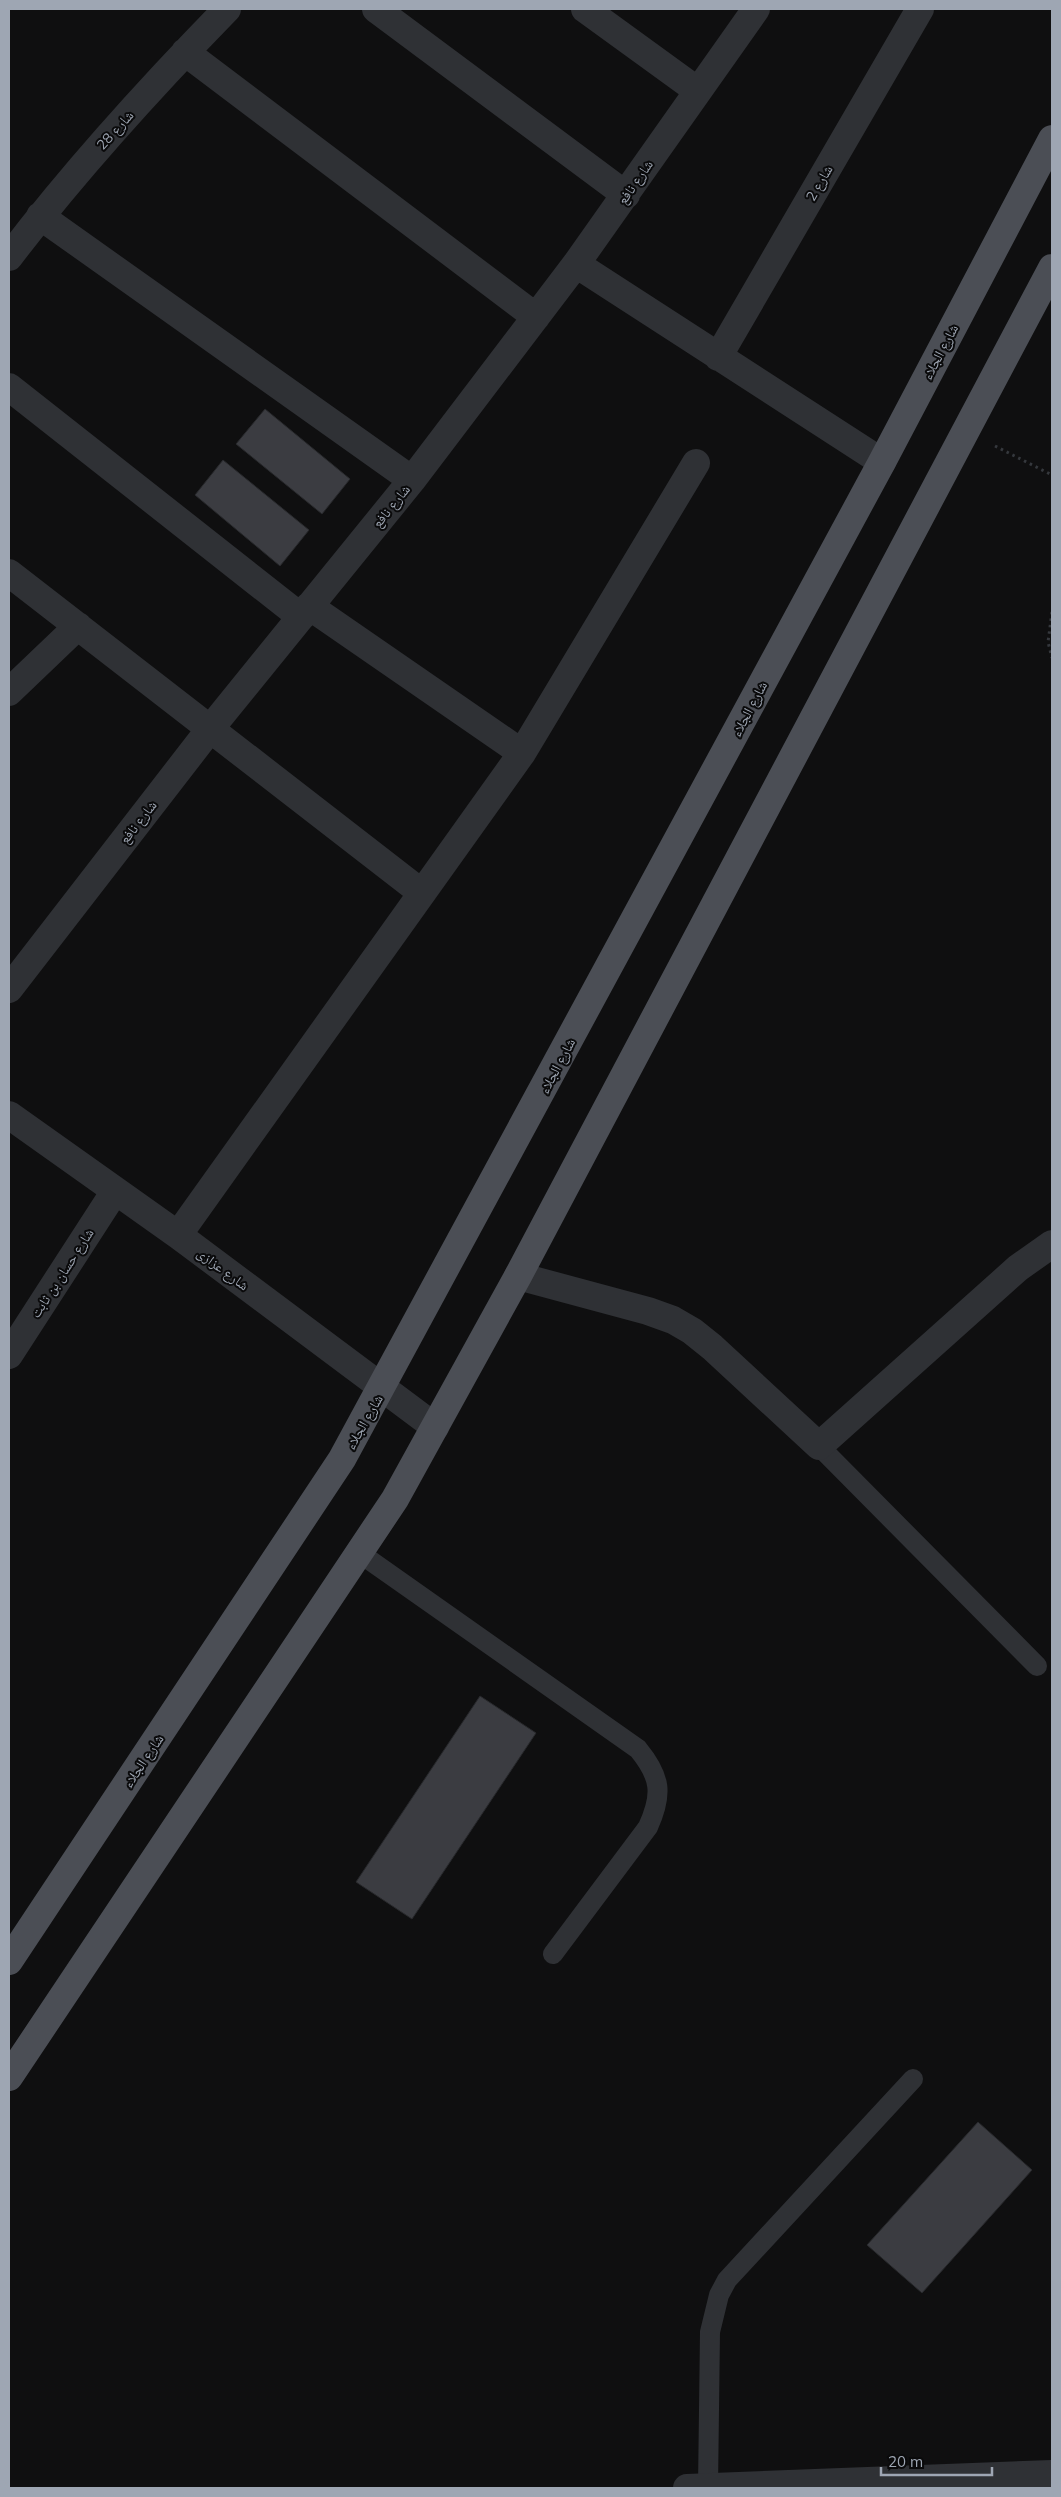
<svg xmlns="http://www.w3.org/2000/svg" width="1061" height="2497" font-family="Mulish,'Noto Naskh Arabic',sans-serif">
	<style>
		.building { fill: #3b3c41; stroke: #28292c }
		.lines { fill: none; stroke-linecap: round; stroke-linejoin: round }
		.path { stroke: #35383d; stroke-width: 3; stroke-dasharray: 2.5 4; stroke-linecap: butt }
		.service { stroke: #2f3135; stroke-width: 20 }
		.minor { stroke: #2f3135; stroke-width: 28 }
		.primary { stroke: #4b4e55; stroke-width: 28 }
		.labels { text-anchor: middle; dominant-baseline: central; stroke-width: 4; stroke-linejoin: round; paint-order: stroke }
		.street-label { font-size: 14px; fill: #9ea6b3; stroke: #0a0a0b }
	</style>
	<rect width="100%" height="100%" fill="#0f0f10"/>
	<path class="building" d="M265,409L350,479L322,514L236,444Z
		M223,460L309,530L280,566L195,495Z
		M480,1696L536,1733L412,1919L356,1882Z
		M978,2122L1032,2170L922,2293L867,2245Z"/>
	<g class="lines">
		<path class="path" d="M995,446L1052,475
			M1052,612L1048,642L1052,658"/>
		<path class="service" d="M819,1446L1037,1666
			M361,1554L638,1749C661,1777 663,1794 648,1827L553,1954
			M708,2487L710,2332L719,2295L727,2280L913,2079"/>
		<path class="minor" d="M376,9L626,195
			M585,9L698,91
			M185,52L536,317
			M40,216L412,480
			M9,257C76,169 150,88 227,9
			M576,264L882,462
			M718,357L920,9
			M9,387L301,617
			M9,573L422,893
			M309,606L522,753
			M9,692L78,626
			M9,989L210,729L412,480L576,264L756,9
			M9,1115L178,1235L435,1427
			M178,1235L522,753L696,463
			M518,1276L648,1311L673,1320L692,1331L712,1347L819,1446L1018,1268L1052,1244
			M9,1355L115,1191
			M687,2488L1052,2474"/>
		<path class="primary" d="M9,1961L342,1459L882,462L1052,139
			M9,2077L395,1499L518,1276L1052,268"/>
	</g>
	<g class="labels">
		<g class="street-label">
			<text transform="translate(115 130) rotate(-48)">شارع 28</text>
			<text transform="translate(635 182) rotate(-55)">شارع نافع</text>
			<text transform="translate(819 183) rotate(-60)">شارع 2</text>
			<text transform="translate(940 352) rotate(-62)">شارع الجلاء</text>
			<text transform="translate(391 506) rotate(-51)">شارع نافع</text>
			<text transform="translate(749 709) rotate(-62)">شارع الجلاء</text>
			<text transform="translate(138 822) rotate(-52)">شارع نافع</text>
			<text transform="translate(557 1066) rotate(-62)">شارع الجلاء</text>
			<text transform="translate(223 1269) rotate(37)">شارع عزازى</text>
			<text transform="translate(62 1273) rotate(-57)">شارع حسان بن ثابت</text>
			<text transform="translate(364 1422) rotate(-60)">شارع الجلاء</text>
			<text transform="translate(143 1761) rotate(-56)">شارع الجلاء</text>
		</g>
	</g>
	<rect width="1061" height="2497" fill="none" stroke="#9ea6b3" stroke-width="20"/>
	<path d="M881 2467v8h111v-8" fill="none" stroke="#9ea6b3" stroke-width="2.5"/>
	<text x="888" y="2467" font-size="15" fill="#9ea6b3" stroke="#0a0a0b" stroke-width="4" paint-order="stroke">20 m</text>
</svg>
